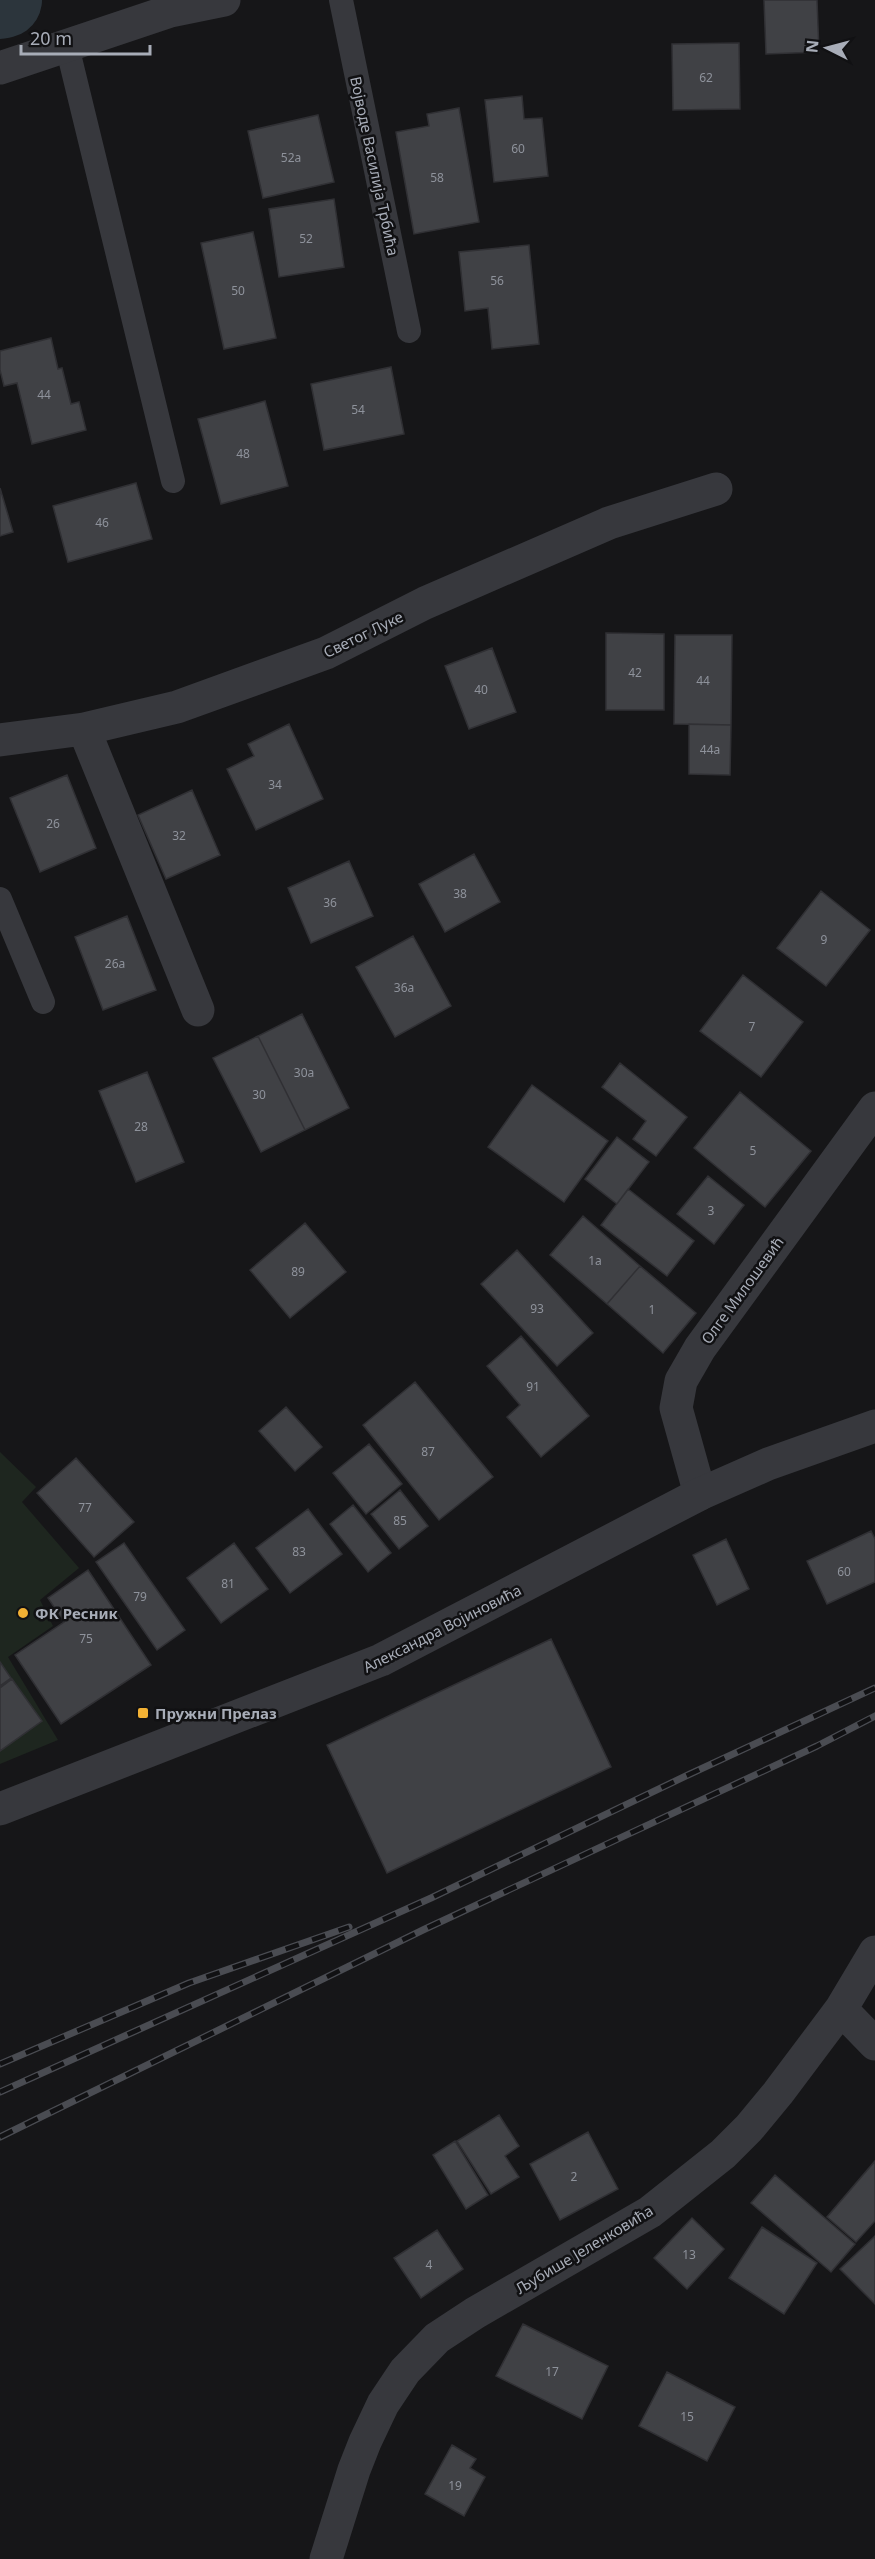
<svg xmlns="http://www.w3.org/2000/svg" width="875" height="2559" font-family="'Noto Sans',sans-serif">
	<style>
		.green { fill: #1e261f }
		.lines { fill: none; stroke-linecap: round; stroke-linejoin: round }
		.river { stroke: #2c353c; stroke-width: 76 }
		.building { fill: #404145; stroke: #303034; stroke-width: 1.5 }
		.service { stroke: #37383d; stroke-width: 24 }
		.minor { stroke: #37383d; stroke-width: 33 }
		.tertiary { stroke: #37383d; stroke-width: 33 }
		.rail-casing { stroke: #4a4c52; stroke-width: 7 }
		.rail { stroke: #111113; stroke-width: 4.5; stroke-dasharray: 14; stroke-linecap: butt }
		.poi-dot { fill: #f2b134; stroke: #111113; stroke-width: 2 }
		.labels { text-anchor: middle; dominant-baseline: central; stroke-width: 5; stroke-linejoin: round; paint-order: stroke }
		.number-label { font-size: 12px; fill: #8e929b }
		.street-label { font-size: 15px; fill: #a8adb8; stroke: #111113 }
		.poi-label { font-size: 15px; font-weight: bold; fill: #a8adb8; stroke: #111113; text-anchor: start }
	</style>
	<rect width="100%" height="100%" fill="#161618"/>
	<path class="green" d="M0,1452L36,1487L22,1502L79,1568L40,1600L53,1626L8,1657L58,1740L0,1764Z"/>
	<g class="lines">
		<path class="river" d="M0,1L4,0"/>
	</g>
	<path class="building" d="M764,0H817L819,52L766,54Z
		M739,43L740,109L673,110L672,44Z
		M522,96L524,119L542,118L548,176L494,182L485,100Z
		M459,108L479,222L414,234L396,132L429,126L427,114Z
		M318,115L334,182L263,198L248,131Z
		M334,199L344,267L279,277L269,209Z
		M253,232L276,338L224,349L201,243Z
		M529,245L539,344L492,349L488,308L465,311L459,252Z
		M51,338L58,369L62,368L71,404L79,402L86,430L32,444L17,383L4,386L0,370V351Z
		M391,367L404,434L324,450L311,384Z
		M265,401L288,486L221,504L198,419Z
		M136,483L152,539L68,562L53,506Z
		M0,488L13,532L0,536Z
		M606,633L664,634V710H606Z
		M675,635H732L731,725L674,724Z
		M492,648L516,712L469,729L445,666Z
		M289,724L323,799L256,830L227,769L254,756L248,744Z
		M689,724L731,725L730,775L689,774Z
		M67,775L96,848L40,872L10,798Z
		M192,790L220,855L166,879L138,815Z
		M474,854L500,902L445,932L419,884Z
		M349,861L373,916L311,943L288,888Z
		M821,891L870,930L826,986L777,948Z
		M127,916L156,990L103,1010L75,937Z
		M413,936L451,1006L395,1037L356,967Z
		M743,975L803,1022L761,1077L700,1031Z
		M302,1014L349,1108L305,1130L258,1036Z
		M258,1036L305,1130L261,1152L213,1058Z
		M620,1063L687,1117L656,1156L633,1139L646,1121L602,1087Z
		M147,1072L184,1162L136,1182L99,1091Z
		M532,1085L608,1141L564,1202L488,1147Z
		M740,1092L811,1151L765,1207L694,1148Z
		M617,1137L649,1162L617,1204L585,1179Z
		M708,1176L744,1205L714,1244L677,1214Z
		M628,1189L694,1241L667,1276L601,1225Z
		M583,1216L640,1266L607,1304L550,1255Z
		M305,1223L346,1272L290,1318L250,1270Z
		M517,1250L593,1333L557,1366L481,1284Z
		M640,1266L696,1313L663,1353L607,1304Z
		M521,1336L589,1416L541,1457L507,1417L520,1405L487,1366Z
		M415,1382L493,1477L439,1520L363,1425Z
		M286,1407L322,1447L295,1471L259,1431Z
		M369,1444L402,1484L366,1514L333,1473Z
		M76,1458L134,1522L94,1557L37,1493Z
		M400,1490L428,1526L399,1549L371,1514Z
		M353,1505L391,1553L368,1572L330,1524Z
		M308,1509L342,1554L290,1593L256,1548Z
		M871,1531L875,1539V1582L827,1604L807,1561Z
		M726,1539L749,1589L717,1605L693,1555Z
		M124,1543L185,1630L157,1650L96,1562Z
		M234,1543L268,1589L221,1623L187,1578Z
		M88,1570L151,1665L61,1724L15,1655L64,1622L48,1598Z
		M551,1639L611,1767L387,1873L327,1745Z
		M0,1662L11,1678L0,1686Z
		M12,1679L42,1721L0,1751V1688Z
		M499,2115L519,2146L505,2156L519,2177L491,2194L457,2141Z
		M588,2132L618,2189L560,2220L530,2164Z
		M455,2141L488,2195L466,2209L433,2155Z
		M875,2161V2221L856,2242L827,2217Z
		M775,2175L855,2244L831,2272L751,2203Z
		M692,2218L724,2249L687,2289L654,2258Z
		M762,2227L817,2263L784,2314L729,2278Z
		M437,2230L463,2269L421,2298L394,2258Z
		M875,2236V2304L840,2269Z
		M523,2324L608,2366L582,2419L496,2376Z
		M667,2372L735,2407L707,2461L639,2426Z
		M452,2445L476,2459L470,2468L485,2477L464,2516L425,2494Z"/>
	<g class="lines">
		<path class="service" d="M341,0L409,331
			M67,46L173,481
			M0,899L43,1002"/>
		<path class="minor" d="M0,68L170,11L224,0
			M84,729L198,1010
			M0,740L84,729L177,707L326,653L425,603L609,523L716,489
			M700,1494L676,1408L681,1381L700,1348L875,1108
			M841,2009L875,2044
			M326,2559L354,2470L365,2442L383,2404L405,2371L437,2338L475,2313L650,2212L723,2154L749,2128L778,2093L841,2009L875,1952"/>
		<path class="tertiary" d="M0,1809L381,1660L700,1494L768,1464L875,1426"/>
		<g class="rail-casing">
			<path id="rail" d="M0,2064L189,1983L349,1927
				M0,2092L431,1898L690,1774L875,1688
				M0,2137L425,1929L817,1746L875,1716"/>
		</g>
		<use href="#rail" class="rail"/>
	</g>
	<g class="poi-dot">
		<circle cx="23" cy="1613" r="6"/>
		<rect x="137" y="1707" width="12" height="12" rx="3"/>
	</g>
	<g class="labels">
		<g class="number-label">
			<text x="706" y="77">62</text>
			<text x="518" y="148">60</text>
			<text x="291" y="157">52a</text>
			<text x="437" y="177">58</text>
			<text x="306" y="238">52</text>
			<text x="497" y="280">56</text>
			<text x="238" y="290">50</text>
			<text x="44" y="394">44</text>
			<text x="358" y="409">54</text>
			<text x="243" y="453">48</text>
			<text x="102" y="522">46</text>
			<text x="635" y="672">42</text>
			<text x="703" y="680">44</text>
			<text x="481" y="689">40</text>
			<text x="710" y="749">44a</text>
			<text x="275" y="784">34</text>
			<text x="53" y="823">26</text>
			<text x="179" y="835">32</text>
			<text x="460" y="893">38</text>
			<text x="330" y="902">36</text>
			<text x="824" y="939">9</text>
			<text x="115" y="963">26a</text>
			<text x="404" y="987">36a</text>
			<text x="752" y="1026">7</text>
			<text x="304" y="1072">30a</text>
			<text x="259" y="1094">30</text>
			<text x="141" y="1126">28</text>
			<text x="753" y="1150">5</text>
			<text x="711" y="1210">3</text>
			<text x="595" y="1260">1a</text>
			<text x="298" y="1271">89</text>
			<text x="537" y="1308">93</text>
			<text x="652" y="1309">1</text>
			<text x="533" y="1386">91</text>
			<text x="428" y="1451">87</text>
			<text x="85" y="1507">77</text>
			<text x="400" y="1520">85</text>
			<text x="299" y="1551">83</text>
			<text x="844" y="1571">60</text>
			<text x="228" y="1583">81</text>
			<text x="140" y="1596">79</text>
			<text x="86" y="1638">75</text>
			<text x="574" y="2176">2</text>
			<text x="689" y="2254">13</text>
			<text x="429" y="2264">4</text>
			<text x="552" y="2371">17</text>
			<text x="687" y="2416">15</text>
			<text x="455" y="2485">19</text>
		</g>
		<g class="street-label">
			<text transform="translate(375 166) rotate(78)">Војводе Василија Трбића</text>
			<text transform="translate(363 634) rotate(-26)">Светог Луке</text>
			<text transform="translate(742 1290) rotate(-54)">Олге Милошевић</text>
			<text transform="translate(442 1628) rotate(-27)">Александра Војиновића</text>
			<text transform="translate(584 2249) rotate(-31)">Љубише Јеленковића</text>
		</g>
		<g class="poi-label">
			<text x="35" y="1613">ФК Ресник</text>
			<text x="155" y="1713">Пружни Прелаз</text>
		</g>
	</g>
	<g transform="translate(827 48) rotate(276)" stroke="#111113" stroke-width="4.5" paint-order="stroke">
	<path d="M0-4.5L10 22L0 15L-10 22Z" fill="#a8adb8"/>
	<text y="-9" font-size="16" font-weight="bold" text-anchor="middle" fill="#a8adb8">N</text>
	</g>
	<path d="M21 45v9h129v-9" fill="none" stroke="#a8adb8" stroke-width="3"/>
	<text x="30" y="45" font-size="18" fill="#a8adb8" stroke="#111113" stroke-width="4.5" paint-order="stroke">20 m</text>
</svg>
